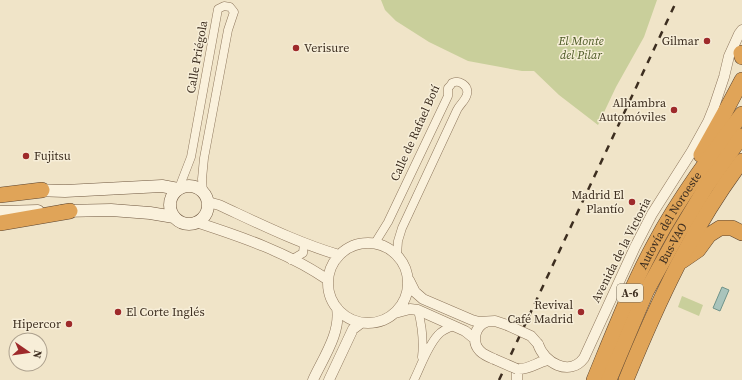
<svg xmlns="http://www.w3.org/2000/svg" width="742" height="380" font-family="'Source Serif 4',serif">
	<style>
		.green { fill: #c9cf9b }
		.water { fill: #a9c4bc; stroke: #6f938a }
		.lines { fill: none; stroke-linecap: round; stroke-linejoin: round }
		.minor-casing { stroke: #8d765c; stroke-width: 9 }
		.tertiary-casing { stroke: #8d765c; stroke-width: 11 }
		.secondary-casing { stroke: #6f573f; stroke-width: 13 }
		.motorway-casing { stroke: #5b4430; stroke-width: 16 }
		.minor { stroke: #faf1dc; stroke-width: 8 }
		.tertiary { stroke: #faf1dc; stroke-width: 10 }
		.secondary { stroke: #faf1dc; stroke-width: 12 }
		.motorway { stroke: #e0a458; stroke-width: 15 }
		.rail { stroke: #3d2e20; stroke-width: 2.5; stroke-dasharray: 7 7; stroke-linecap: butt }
		.tertiary-bridge-casing { stroke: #8d765c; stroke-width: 11; stroke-linecap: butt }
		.tertiary-bridge { stroke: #faf1dc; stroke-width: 10 }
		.poi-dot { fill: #9e2a2b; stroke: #f7eed8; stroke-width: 1.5 }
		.labels { text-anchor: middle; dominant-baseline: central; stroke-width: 3; stroke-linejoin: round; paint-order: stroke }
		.shield { fill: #f7eed8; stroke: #756857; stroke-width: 1 }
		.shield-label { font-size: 11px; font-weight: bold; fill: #3d2e20 }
		.park-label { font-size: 12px; font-style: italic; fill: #4d5a26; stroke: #f7eed8 }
		.poi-label { font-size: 12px; fill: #3d2e20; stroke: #f7eed8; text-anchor: end }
		.street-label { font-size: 12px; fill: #3d2e20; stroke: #f7eed8 }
	</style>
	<rect width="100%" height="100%" fill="#f0e4c8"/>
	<path class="green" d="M381,0H657L644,37L616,87L598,125L559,95L534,71H522L468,61L429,42L396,21L385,10Z
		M682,296L703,305L699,316L678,307Z"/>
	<path class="water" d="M722,287L729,290L720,311L713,308Z"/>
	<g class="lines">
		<g class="minor-casing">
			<path id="minor" d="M179,188L191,157L218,9L224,6L230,7L234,12L228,30L204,158L202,179L203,192
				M375,243L388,222L448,96V88C449,87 451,85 452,83C459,79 469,86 467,94C466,100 460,104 457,110L402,228L398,241L397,255
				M291,260L303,253L304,243
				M418,310C422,326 424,340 422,357
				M414,380C421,366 427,347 438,335C442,330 448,328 454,326"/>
		</g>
		<g class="tertiary-casing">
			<path id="tertiary" d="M208,202L219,205C258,223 298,243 339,255
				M196,222C242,237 289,253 328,280
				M328 283a40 40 0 1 1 80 0a40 40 0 1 1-80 0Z
				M409,280L415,292L423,299L472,320L479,322L495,321L507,325
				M395,313L410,309L418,310L465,331L475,339
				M486,322C475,326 471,342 480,351C484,355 489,357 494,359
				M538,344C544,363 570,377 584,358L635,247L652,214L692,151L708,122L714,107L724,77L729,56L739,34L742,30
				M313,380C323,358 341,333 337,308
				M329,380L353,329L361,323
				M517,380V369C529,370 537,362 548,360"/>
		</g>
		<g class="secondary-casing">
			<path id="secondary" d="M170 205a19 19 0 1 1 38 0a19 19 0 1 1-38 0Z
				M33,190L65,191L162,186L178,189
				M62,211L111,210L150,213L174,217
				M0,212L38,211"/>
		</g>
		<g class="motorway-casing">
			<g id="motorway">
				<path d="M741,53L742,57"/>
				<path d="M701,155L725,112L742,80"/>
				<path d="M0,195L42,190"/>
				<path d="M0,223L70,211"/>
				<path d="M682,261L698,250L709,235L720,228H732L742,233"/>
				<path id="s1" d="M594,380C613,334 631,287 655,243C679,198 711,155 742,114"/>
				<path id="s2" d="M609,380L646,292L679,232L706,187L742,136"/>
				<path d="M626,380C657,304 692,227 742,161"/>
			</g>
		</g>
		<use href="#minor" class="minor"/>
		<use href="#tertiary" class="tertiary"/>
		<use href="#secondary" class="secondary"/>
		<use href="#motorway" class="motorway"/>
		<path class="rail" d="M499,380L677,0"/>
		<g class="tertiary-bridge-casing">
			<path id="tertiary-bridge" d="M507,325L531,336L538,344
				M494,359L517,369"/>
		</g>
		<use href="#tertiary-bridge" class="tertiary-bridge"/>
	</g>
	<g class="poi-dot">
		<circle cx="707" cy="41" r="4"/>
		<circle cx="296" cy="48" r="4"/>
		<circle cx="674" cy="110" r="4"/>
		<circle cx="26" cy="156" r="4"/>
		<circle cx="632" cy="202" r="4"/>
		<circle cx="118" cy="312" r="4"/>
		<circle cx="581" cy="312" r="4"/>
		<circle cx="69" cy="324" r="4"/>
	</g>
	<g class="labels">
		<rect class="shield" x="617" y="284" width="26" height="18" rx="3"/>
		<g class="shield-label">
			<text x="630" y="293">A-6</text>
		</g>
		<g class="park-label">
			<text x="581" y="41">El Monte<tspan x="581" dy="14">del Pilar</tspan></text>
		</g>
		<g class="poi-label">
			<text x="699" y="41">Gilmar</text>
			<text x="304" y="48" text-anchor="start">Verisure</text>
			<text x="666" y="103">Alhambra<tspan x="666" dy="14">Automóviles</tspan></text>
			<text x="34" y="156" text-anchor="start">Fujitsu</text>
			<text x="624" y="195">Madrid El<tspan x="624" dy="14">Plantío</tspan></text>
			<text x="573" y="305">Revival<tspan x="573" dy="14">Café Madrid</tspan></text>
			<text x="126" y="312" text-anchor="start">El Corte Inglés</text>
			<text x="61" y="324">Hipercor</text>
		</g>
		<g class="street-label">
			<text transform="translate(197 57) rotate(-80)">Calle Priégola</text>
			<text transform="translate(415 133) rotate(-66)">Calle de Rafael Botí</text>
			<text stroke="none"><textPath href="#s1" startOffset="177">Autovía del Noroeste</textPath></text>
			<text stroke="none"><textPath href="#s2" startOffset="151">Bus-VAO</textPath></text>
			<text transform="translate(621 250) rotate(-63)">Avenida de la Victoria</text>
		</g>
	</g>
	<g transform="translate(28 352) rotate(103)"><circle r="19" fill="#f7eed8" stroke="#ada18e"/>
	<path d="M0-3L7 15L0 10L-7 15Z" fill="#9e2a2b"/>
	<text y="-6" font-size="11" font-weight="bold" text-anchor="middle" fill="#3d2e20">N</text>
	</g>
</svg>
